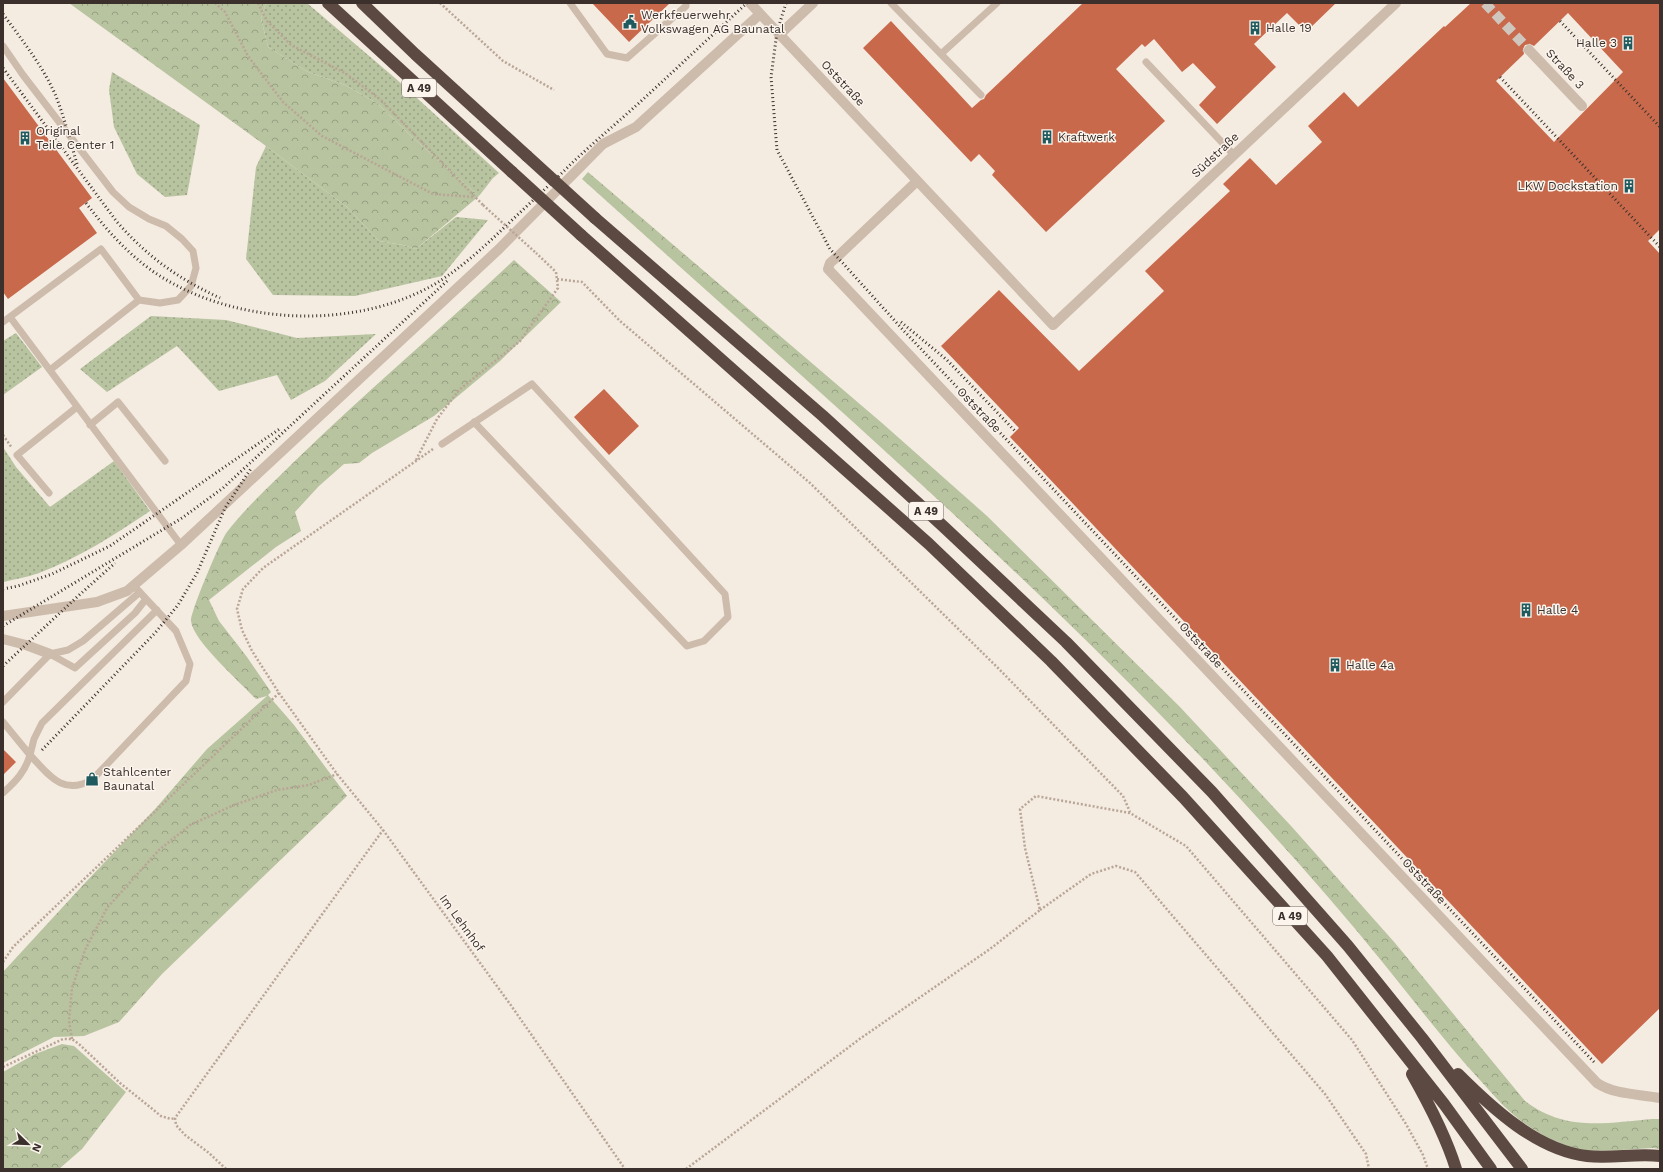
<svg xmlns="http://www.w3.org/2000/svg" width="1663" height="1172" font-family="'Work Sans',sans-serif">
	<style>
		.grass { fill: url(#grass-dots) }
		.forest { fill: url(#forest-crowns) }
		.building { fill: #c8694b; fill-rule: evenodd }
		.lines { fill: none; stroke-linecap: round; stroke-linejoin: round }
		.street-tunnel { stroke: #cfc6bd; stroke-width: 10; stroke-dasharray: 10 5; stroke-linecap: butt }
		.path { stroke: #b9a596; stroke-width: 2.5; stroke-dasharray: 2 2; stroke-linecap: butt }
		.lane { stroke: #cdbbac; stroke-width: 7 }
		.street { stroke: #cdbbac; stroke-width: 10 }
		.highway { stroke: #5c4a42; stroke-width: 12 }
		.rail { stroke: #3b302b; stroke-width: 3; stroke-dasharray: 1 3; stroke-linecap: butt }
		.path-bridge { stroke: #b9a596; stroke-width: 2.5; stroke-dasharray: 2 2; stroke-linecap: butt }
		.highway-bridge { stroke: #5c4a42; stroke-width: 12 }
		.labels { text-anchor: middle; dominant-baseline: central; stroke-width: 3; stroke-linejoin: round; paint-order: stroke }
		.shield { fill: #fbf5ee; stroke: #756b66; stroke-width: 1 }
		.shield-label { font-size: 11px; font-weight: bold; fill: #3b302b }
		.poi-label { font-size: 12px; fill: #3b302b; stroke: #fbf5ee; text-anchor: start }
		.street-label { font-size: 12px; fill: #3b302b; stroke: #fbf5ee }
	</style>
	<defs>
		<pattern id="grass-dots" width="8" height="8" patternUnits="userSpaceOnUse"><rect width="8" height="8" fill="#b8c4a0"/><path d="M2 2h.1M6 6h.1" fill="none" stroke="#97a083" stroke-width="1.8" stroke-linecap="round"/></pattern>
		<pattern id="forest-crowns" width="20" height="18" patternUnits="userSpaceOnUse"><rect width="20" height="18" fill="#b8c4a0"/><path d="M2 6a3 3 0 1 1 6 0M12 15a3 3 0 1 1 6 0" fill="none" stroke="#97a083"/></pattern>
	</defs>
	<rect width="100%" height="100%" fill="#f4ebe1"/>
	<path class="grass" d="M266,3H307L395,78L499,173L493,178L479,196L412,137L377,103L345,85L308,72L268,47L261,18Z
		M112,72L200,125L187,195L165,197L137,174L114,127L109,90Z
		M266,146L347,207L379,241L403,245L416,249L456,217L488,220L442,276L355,296L273,295L246,259L256,167Z
		M151,316L226,320L297,338L376,334L325,381L291,400L277,375L219,391L177,346L107,392L80,369Z
		M16,333L42,367L3,395V341Z
		M3,447L16,467L50,507L114,461L150,511C114,535 79,558 39,573C28,577 15,579 3,582Z"/>
	<path class="forest" d="M69,3H266L261,18L268,47L308,72L345,85L377,103L412,137L479,196L416,249L403,245L379,241L347,207L266,146Z
		M588,172L882,423L987,516L1180,707L1292,827L1395,943L1525,1101C1566,1132 1605,1123 1652,1119H1660V1149L1653,1148C1629,1149 1602,1153 1579,1149C1558,1144 1537,1133 1520,1120C1504,1108 1491,1092 1478,1078C1445,1042 1415,1002 1384,964C1327,893 1265,825 1203,759C1008,554 792,368 582,179Z
		M514,260L561,302L500,361L434,416L372,453L359,463L344,464L319,486L295,512L301,531L276,547L209,600L219,621L247,657L271,692L268,695L294,725L347,796L162,974L119,1022L84,1036L54,1037L3,1063V972L83,885L156,808L207,749L267,696L256,699C241,683 193,641 191,621C190,613 221,539 227,532C248,505 274,482 298,458C368,390 443,327 514,260Z
		M62,1044L74,1046L126,1092L82,1149L59,1169H3V1072L35,1054Z"/>
	<path class="building" d="M592,3H670L629,42Z
		M1083,3H1336L1306,32L1287,13L1254,44L1276,67L1217,124L1199,105L1216,87L1193,63L1182,72L1154,39L1145,47L1142,44L1116,69L1165,121L1046,232L992,175L995,171L979,154L971,162L863,48L891,21L972,108L981,100L984,99L986,95Z
		M1471,3H1660V229L1648,241L1660,254V1008L1602,1064L1010,437L1019,428L941,346L999,290L1079,371L1164,291L1145,271L1230,191L1223,184L1250,158L1276,185L1322,142L1308,126L1344,92L1358,107L1444,26L1445,27ZM1568,13L1623,72L1554,142L1496,81L1524,54L1523,49L1525,45L1530,44L1534,46Z
		M3,78L92,198L79,208L97,233L8,299L3,292Z
		M604,389L639,426L609,455L574,417Z
		M3,749L16,762L3,775Z"/>
	<g class="lines">
		<path class="street-tunnel" d="M1485,3L1529,50"/>
		<path class="path" d="M215,3L225,12L248,56L283,102L322,136L433,194L474,197
			M258,3L267,21L291,45L345,73L381,100L483,205
			M440,3L503,61L554,90
			M557,279L582,282L620,321L810,483L999,669L1123,796L1130,812
			M3,435L12,448
			M433,449L263,568L243,589L237,609L242,630L252,651L279,693L337,774L383,830L510,1004L625,1169
			M416,460L437,419L459,390L520,341L558,288L556,272L536,253
			M1040,910L1091,874L1116,866L1135,872L1325,1094L1366,1154L1369,1169
			M3,962L13,947L279,693
			M72,1039L69,1021L72,988L85,950L107,908L159,850L190,825L234,805L277,790L309,785L337,774
			M3,1067L63,1039H72L80,1045L120,1083L161,1116L171,1119L175,1118
			M226,1169L209,1153L185,1135L176,1125L175,1118L383,830
			M686,1169L861,1038L990,949L1040,910L1025,848L1020,809L1036,796L1130,813L1186,846L1352,1040L1406,1124L1423,1155L1428,1169"/>
		<path class="lane" d="M570,3L607,54L627,58L686,6V3
			M891,3L981,95
			M3,46L23,75L113,192L129,207L149,219L166,226L182,239L193,251L196,268L191,286L178,300L160,303L139,300L50,370
			M941,54L997,3
			M1146,62L1234,155
			M10,317L181,545
			M3,322L101,249L139,300
			M90,425L118,402L165,461
			M442,444L532,384L725,594L728,617L704,641L687,646L474,422
			M49,493L17,455L77,407
			M134,586L176,631L190,664L186,681L92,780C62,796 49,775 30,755L34,739L42,723L157,610
			M50,654L75,668L135,613L146,599
			M3,702L50,654L68,650L83,641L140,592
			M3,722L30,755C25,772 16,781 3,793"/>
		<path class="street" d="M750,3L1053,325L1396,3
			M779,35L813,3
			M1529,50L1582,106
			M917,181L837,257L830,263L828,269L1597,1083C1615,1095 1639,1094 1660,1098
			M3,616L97,602L127,591L181,545L498,250L603,144L636,127L760,14
			M3,639L26,645L50,654"/>
		<path class="highway" d="M328,3L512,172
			M362,3L415,54L527,156
			M595,218L823,416L945,528L1066,642L1212,792L1348,946L1422,1038L1522,1169
			M581,235L929,544L1051,661L1183,797L1327,956L1444,1104L1491,1169
			M1412,1074C1429,1104 1446,1136 1456,1169
			M1458,1074C1492,1108 1537,1150 1587,1156C1611,1159 1636,1153 1660,1156"/>
		<path class="rail" d="M786,3L777,32L771,77L777,150L830,249L905,332L1594,1062
			M3,14C22,40 42,65 55,94C64,116 70,140 77,164
			M1560,21L1660,127
			M3,68L117,222C148,257 177,278 220,298
			M1500,77L1660,247
			M86,203C105,228 125,251 151,270C229,325 352,332 435,284C463,267 487,244 510,222C531,202 552,183 572,163C594,142 617,123 639,103C675,70 711,36 747,3
			M901,322L947,360L1015,431
			M3,589L18,586L52,574L110,546L281,428
			M3,626L182,518L223,488L447,281
			M3,666L77,597L115,563
			M42,750L155,633L178,605L197,573L225,508L252,467"/>
		<path class="path-bridge" d="M483,205L536,253"/>
		<path class="highway-bridge" d="M527,156L595,218
			M512,172L581,235"/>
	</g>
	<defs>
		<g id="civic-bare" transform="scale(1.08)"><path d="M-.6-6.5H3V-4.5H.6V-3L4-1V1h2V6H-6V1h2V-1L-.6-3ZM-1.2 2.5V6h2.4V2.5Z" fill="#1f5a5e" stroke="#fbf5ee" stroke-width="2.5" paint-order="stroke"/></g>
		<g id="building-bare" transform="scale(1.08)"><path d="M-4-6H4V6H1V3H-1V6H-4ZM-2.5-4.3h1.7v1.8h-1.7ZM.8-4.3h1.7v1.8H.8ZM-2.5-1h1.7V.8h-1.7ZM.8-1h1.7V.8H.8Z" fill="#1f5a5e" stroke="#fbf5ee" stroke-width="2.5" paint-order="stroke"/></g>
		<g id="shop-bare" transform="scale(1.08)"><path d="M-5-2.5h2.3a2.7 3.5 0 0 1 5.4 0H5L5.5 6h-11ZM-1.5-2.5h3a1.5 2.3 0 0 0-3 0Z" fill="#1f5a5e" stroke="#fbf5ee" stroke-width="2.5" paint-order="stroke"/></g>
	</defs>
	<g fill-rule="evenodd">
		<use href="#civic-bare" x="630" y="22"/>
		<use href="#building-bare" x="1255" y="28"/>
		<use href="#building-bare" x="1628" y="43"/>
		<use href="#building-bare" x="1047" y="137"/>
		<use href="#building-bare" x="25" y="138"/>
		<use href="#building-bare" x="1629" y="186"/>
		<use href="#building-bare" x="1526" y="610"/>
		<use href="#building-bare" x="1335" y="665"/>
		<use href="#shop-bare" x="92" y="779"/>
	</g>
	<g class="labels">
		<g class="shield">
			<rect x="402" y="79" width="34" height="18" rx="3"/>
			<rect x="909" y="502" width="34" height="18" rx="3"/>
			<rect x="1273" y="907" width="34" height="18" rx="3"/>
		</g>
		<g class="shield-label">
			<text x="419" y="88">A 49</text>
			<text x="926" y="511">A 49</text>
			<text x="1290" y="916">A 49</text>
		</g>
		<g class="poi-label">
			<text x="641" y="15">Werkfeuerwehr<tspan x="641" dy="14">Volkswagen AG Baunatal</tspan></text>
			<text x="1266" y="28">Halle 19</text>
			<text x="1617" y="43" text-anchor="end">Halle 3</text>
			<text x="36" y="131">Original<tspan x="36" dy="14">Teile Center 1</tspan></text>
			<text x="1058" y="137">Kraftwerk</text>
			<text x="1618" y="186" text-anchor="end">LKW Dockstation</text>
			<text x="1537" y="610">Halle 4</text>
			<text x="1346" y="665">Halle 4a</text>
			<text x="103" y="772">Stahlcenter<tspan x="103" dy="14">Baunatal</tspan></text>
		</g>
		<g class="street-label">
			<text transform="translate(1565 69) rotate(47)">Straße 3</text>
			<text transform="translate(843 83) rotate(47)">Oststraße</text>
			<text transform="translate(1215 155) rotate(-43)">Südstraße</text>
			<text transform="translate(979 410) rotate(46)">Oststraße</text>
			<text transform="translate(1201 645) rotate(47)">Oststraße</text>
			<text transform="translate(1424 881) rotate(47)">Oststraße</text>
			<text transform="translate(462 923) rotate(54)">Im Lehnhof</text>
		</g>
	</g>
	<rect width="1663" height="1172" fill="none" stroke="#3b302b" stroke-width="8"/>
	<g transform="translate(28 1144) rotate(113)" stroke="#fbf5ee" stroke-width="3" paint-order="stroke">
	<path d="M0-3L7 15L0 10L-7 15Z" fill="#3b302b"/>
	<text y="-6" font-size="11" font-weight="bold" text-anchor="middle" fill="#3b302b">N</text>
	</g>
</svg>
